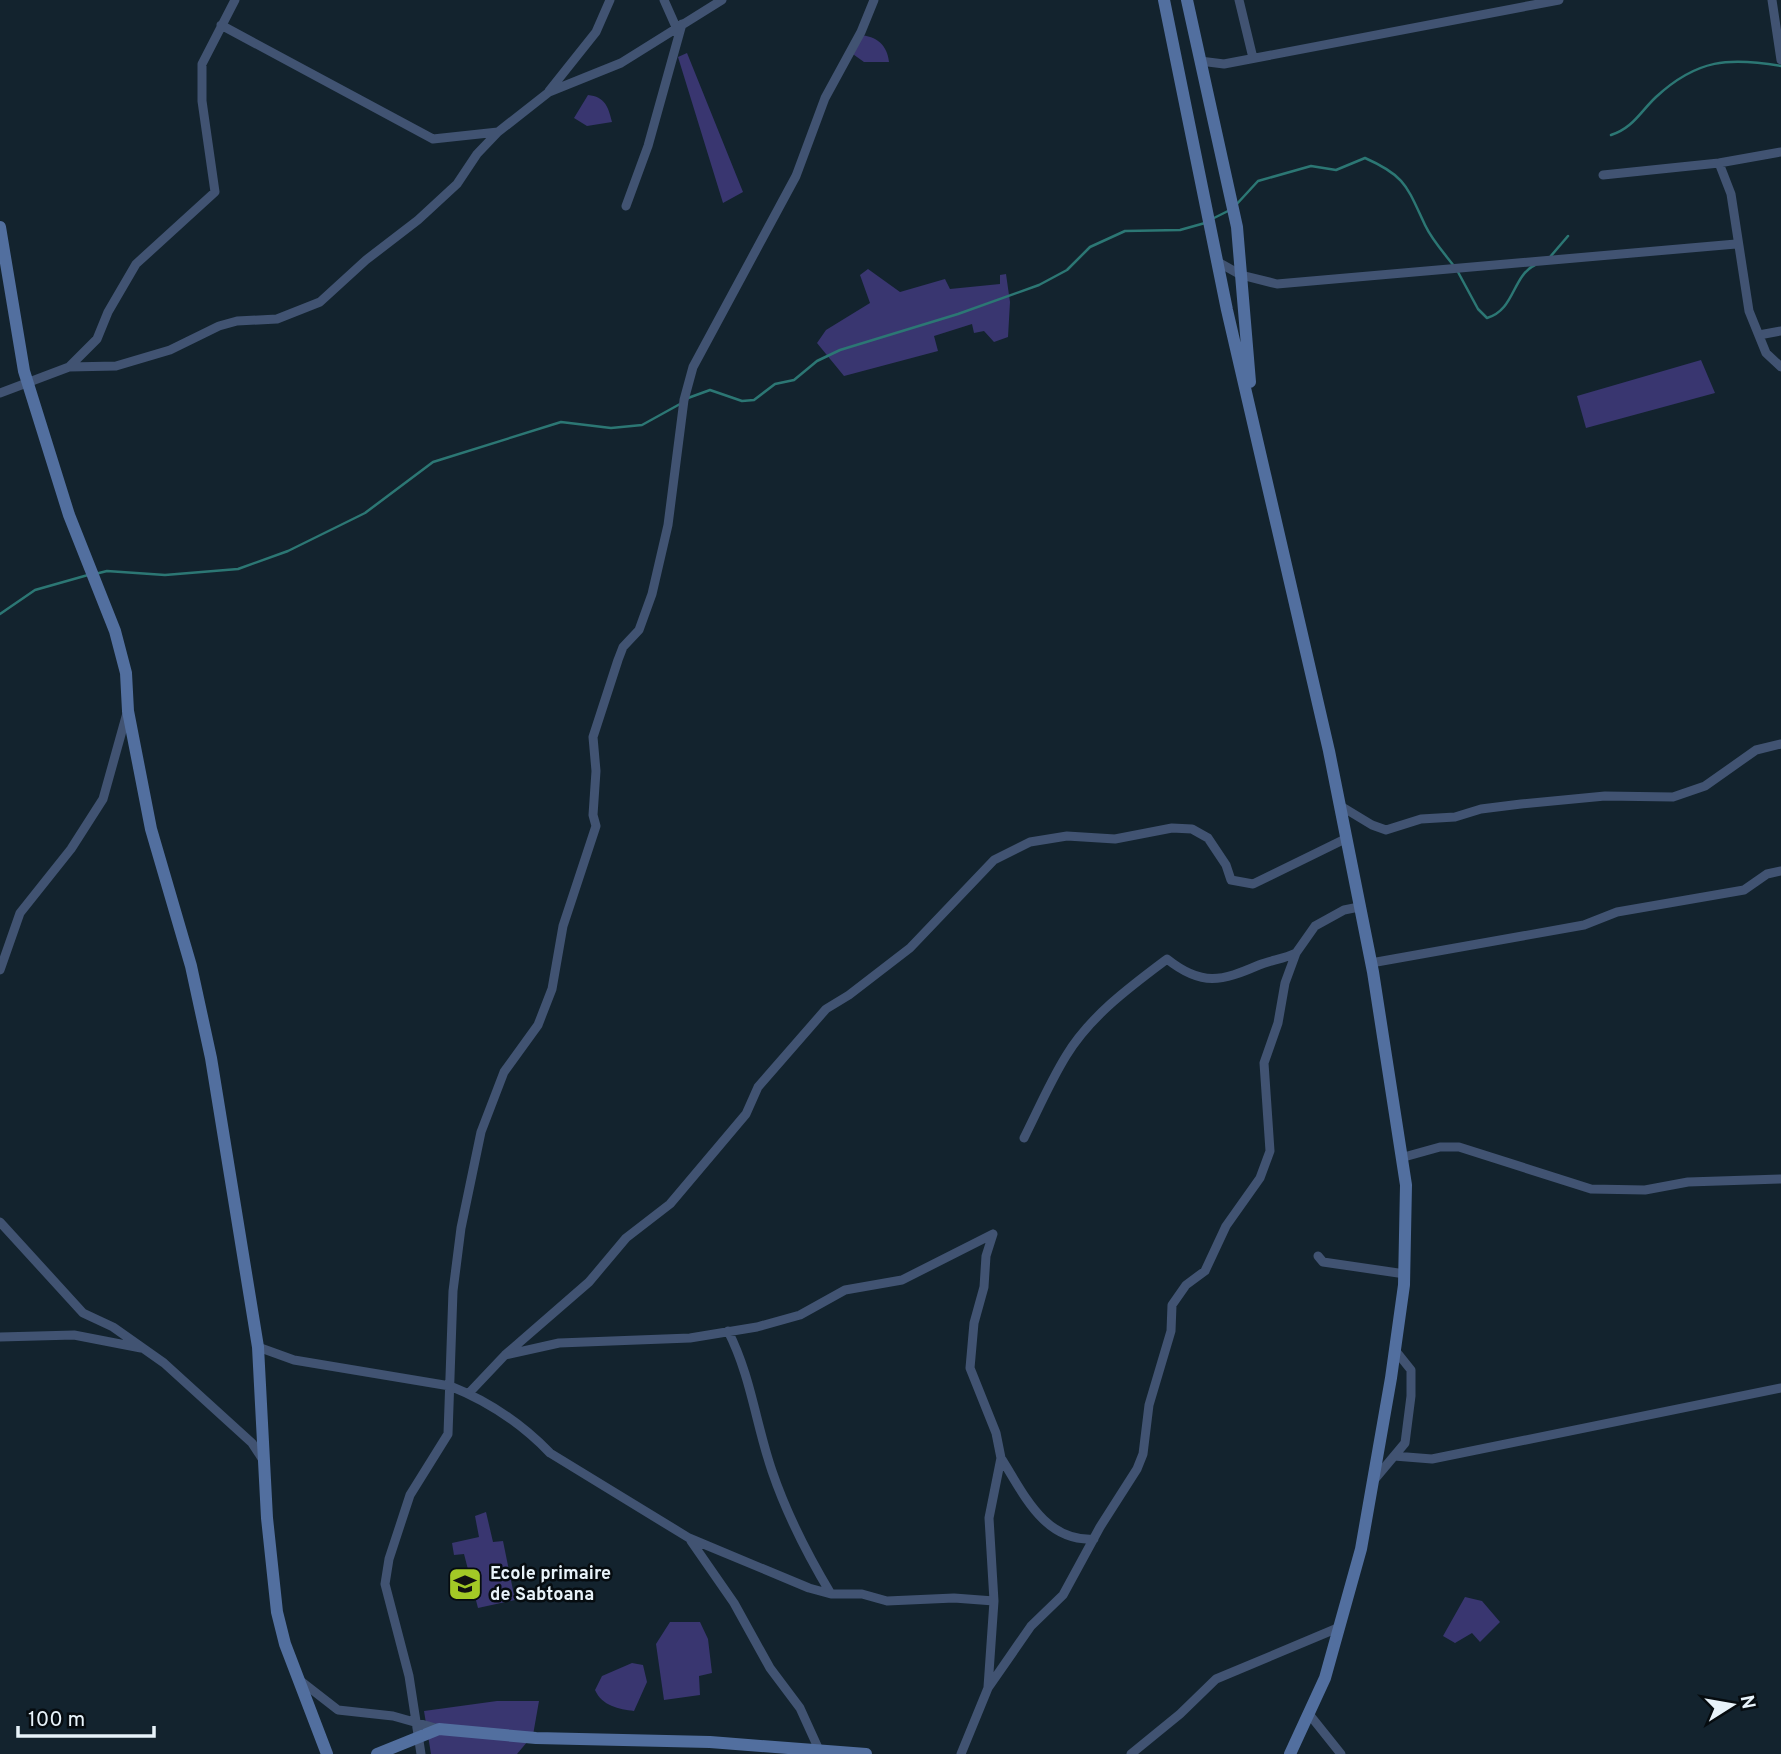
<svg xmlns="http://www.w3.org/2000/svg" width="1781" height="1754" font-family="Overpass,sans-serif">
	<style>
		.green { fill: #393670 }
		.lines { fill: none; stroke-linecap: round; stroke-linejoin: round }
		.stream { stroke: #2c7774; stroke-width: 2.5 }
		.street { stroke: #415372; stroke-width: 9 }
		.secondary { stroke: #526f9f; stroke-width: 12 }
		.labels { text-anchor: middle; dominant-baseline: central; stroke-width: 5; stroke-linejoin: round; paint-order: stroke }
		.poi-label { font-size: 18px; font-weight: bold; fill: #e8f3fa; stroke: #060c10; text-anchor: start }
	</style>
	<rect width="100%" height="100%" fill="#13232e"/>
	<path class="green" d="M859,35C877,36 887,45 889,62H864L850,52Z
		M687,53L743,192L723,203L678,57Z
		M588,95C605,97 608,106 612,122L587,126L574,118Z
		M868,269L900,292L945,279L950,289L1000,284V275L1006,274L1010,302L1008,337L994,342L984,331L974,333L972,324L934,336L938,351L844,376L817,343L826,330L870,303L860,275Z
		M1701,360L1715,393L1586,428L1577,396Z
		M486,1512L493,1542L503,1541L515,1600L478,1608L464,1554L454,1555L452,1543L479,1537L475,1516Z
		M1465,1597L1482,1601L1500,1622L1480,1642L1472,1633L1455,1643L1443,1636Z
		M670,1622H700L708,1639L712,1673L699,1676L700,1695L664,1700L656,1644Z
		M632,1663L643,1665L647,1682L634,1711C619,1709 602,1706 595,1690L602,1676Z
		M497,1701H539L533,1735L517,1754H431L424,1711Z"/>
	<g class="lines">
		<path class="stream" d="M1611,135C1633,128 1640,112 1656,97C1697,59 1729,57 1781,66
			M1235,206L1258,181L1311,166L1336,170L1365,158C1406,176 1407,187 1425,225C1432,240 1444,253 1454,266
			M1214,218L1230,210
			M1550,257L1568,236
			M1458,272L1478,309L1487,318C1515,310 1512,276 1535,265
			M688,398L710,390L742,401L754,400L775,384L794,380L817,361L840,350L958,314L1039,285L1067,270L1090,247L1125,231L1180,230L1205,223
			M95,574L107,571L165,575L238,569L288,551L365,513L433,462L561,422L611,428L642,425L680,404
			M0,614L35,590L88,575"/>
		<path class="street" d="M664,0L676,27
			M1239,0L1253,58
			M1772,0L1781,60
			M221,25L433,139L498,132
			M1200,61L1224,64L1559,0
			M549,91L596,32L610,0
			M1719,163L1731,194L1749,311L1766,353L1781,367
			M1603,175L1719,163L1781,152
			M626,206L648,146L682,24
			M1216,261L1241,275L1277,284L1736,244
			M1759,335L1781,331
			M69,367L97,339L108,312L136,264L215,192L202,101V64L235,0
			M0,393L69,367L116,366L170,350L219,326L237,321L277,319L320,302L366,260L418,220L457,184L477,154L498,132L549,92L621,63L722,0
			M1339,805L1372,825L1386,830L1421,819L1455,817L1481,809L1521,804L1605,796L1673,797L1705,786L1756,750L1781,744
			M1371,963L1584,925L1617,912L1744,890L1767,874L1781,871
			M0,970L20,913L71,849L103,799L127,713
			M1024,1138C1038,1110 1050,1082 1066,1056C1090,1016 1131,986 1167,959C1202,987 1222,981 1259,965C1271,960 1284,959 1296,953
			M1404,1157L1440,1147H1459L1591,1189L1645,1190L1688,1182L1781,1179
			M0,1222L83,1313L113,1327L164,1363L252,1443L263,1460
			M1318,1256L1323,1262L1405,1274
			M728,1331C751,1376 756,1425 772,1471C787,1515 807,1554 831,1594
			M0,1337L74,1335L141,1348
			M258,1347L294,1360L450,1386C488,1401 521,1423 550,1453L689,1538L809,1588L831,1594H862L887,1601L954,1598L994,1601
			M505,1355L589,1282L626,1238L670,1204L746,1114L758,1087L826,1009L849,995L910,948L994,860L1030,842L1067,836L1115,839L1172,828L1192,829L1208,838L1226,865L1231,880L1253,884L1345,839
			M469,1393L505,1355L559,1343L690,1338L757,1327L800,1315L845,1290L902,1280L993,1234
			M1394,1456L1432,1459L1781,1388
			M1001,1458C1024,1494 1044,1542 1094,1539
			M1374,1480L1405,1443L1411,1396V1370L1395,1350
			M691,1541L734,1603L770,1668L800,1708L820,1752
			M302,1682L338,1710L393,1716L439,1729
			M988,1687L994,1601L989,1518L1001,1458L996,1433L970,1368L974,1323L984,1287L986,1256L993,1234
			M1309,1714L1341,1754
			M421,1754L409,1676L385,1584L389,1559L410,1495L448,1434L453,1291L461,1228L481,1132L504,1072L538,1025L552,989L563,926L596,826L593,815L596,771L593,737L618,660L623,647L639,630L652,594L668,525L684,400L693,367L796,176L825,98L861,32L874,0
			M961,1754L988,1688L1031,1626L1063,1595L1100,1527L1137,1469L1143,1454L1149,1405L1171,1331L1172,1305L1186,1285L1205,1271L1226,1226L1260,1178L1270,1151L1264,1063L1278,1023L1285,983L1296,953L1315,926L1344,910L1359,907
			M1131,1754L1180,1714L1216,1679L1340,1627"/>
		<path class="secondary" d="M1164,0L1227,310L1329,751L1373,972L1406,1185L1404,1285L1391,1378L1361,1549L1325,1678L1290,1754
			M1187,0L1237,227L1250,382
			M0,227L24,371L69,515L115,631L126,673L128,711L151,829L191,966L211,1058L258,1347L267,1518L277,1612L285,1644L327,1754
			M377,1754L439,1729L536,1738L710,1742L866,1754"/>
	</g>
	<defs>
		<g id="school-square" transform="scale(1.75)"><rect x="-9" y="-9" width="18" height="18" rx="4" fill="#a3c926" stroke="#060c10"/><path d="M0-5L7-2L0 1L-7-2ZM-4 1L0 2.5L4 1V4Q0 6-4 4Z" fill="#111"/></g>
	</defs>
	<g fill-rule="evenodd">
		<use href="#school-square" x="465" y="1584"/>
	</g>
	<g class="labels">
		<g class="poi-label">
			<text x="490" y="1574">Ecole primaire<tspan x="490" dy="21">de Sabtoana</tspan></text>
		</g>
	</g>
	<g transform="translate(1732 1705) rotate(79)" stroke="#060c10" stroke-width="5" paint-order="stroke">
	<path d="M0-5L12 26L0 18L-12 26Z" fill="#e8f3fa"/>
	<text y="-10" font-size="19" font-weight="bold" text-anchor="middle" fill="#e8f3fa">N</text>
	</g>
	<path d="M18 1726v10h136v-10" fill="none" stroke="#e8f3fa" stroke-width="3.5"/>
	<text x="28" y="1726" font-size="21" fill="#e8f3fa" stroke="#060c10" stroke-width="5" paint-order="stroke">100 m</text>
</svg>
